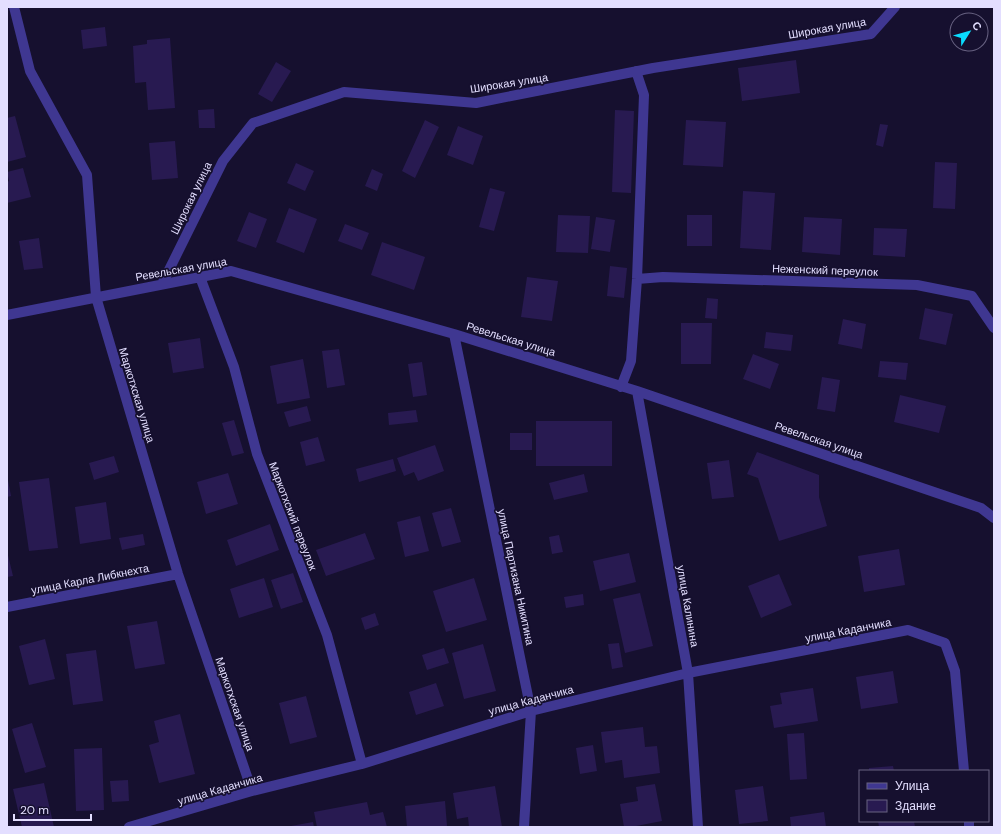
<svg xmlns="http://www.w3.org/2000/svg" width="1001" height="834" font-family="'DM Sans',sans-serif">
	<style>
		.building { fill: #281a51 }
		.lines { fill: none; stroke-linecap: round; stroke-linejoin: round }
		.minor { stroke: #3f3791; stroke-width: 10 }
		.labels { text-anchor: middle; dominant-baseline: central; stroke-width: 3.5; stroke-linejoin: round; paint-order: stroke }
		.street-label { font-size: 11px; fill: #e3deff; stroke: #16102f }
	</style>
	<rect width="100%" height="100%" fill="#16102f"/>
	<path class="building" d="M105,27L107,46L83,49L81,30Z
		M170,38L175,108L148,110L146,82L135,83L133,46L147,44V40Z
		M796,60L800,93L742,101L738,68Z
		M276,62L291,71L272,102L258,94Z
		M214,109L215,128H199L198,110Z
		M615,110L634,111L631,193L612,192Z
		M15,116L26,157L7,162V118Z
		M425,120L439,127L415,178L402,171Z
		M686,120L726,122L723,167L683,165Z
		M880,124L888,125L883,147L876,145Z
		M458,126L483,136L473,165L447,155Z
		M175,141L178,178L152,180L149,143Z
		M935,162L957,163L955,209L933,208Z
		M296,163L314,171L305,191L287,183Z
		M23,168L31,197L7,203V182L9,181L7,172Z
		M372,169L383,174L377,191L365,186Z
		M490,188L505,192L494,231L479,227Z
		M743,191L775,193L771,250L740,248Z
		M289,208L317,219L304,253L276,242Z
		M249,212L267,219L256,248L237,241Z
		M558,215L590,216L588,253L556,252Z
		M687,215H712V246H687Z
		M596,217L615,220L610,252L591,249Z
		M804,217L842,219L840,255L802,252Z
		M345,224L369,233L362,250L338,241Z
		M874,228L907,229L905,257L873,255Z
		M39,238L43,268L24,270L19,241Z
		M382,242L425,257L414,290L371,275Z
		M610,266L627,268L624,298L607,296Z
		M527,277L558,281L552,321L521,317Z
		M707,298L718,299L717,319L705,318Z
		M925,308L953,314L946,345L919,339Z
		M843,319L866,324L862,349L838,344Z
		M681,323H712L711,364H681Z
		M766,332L793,335L791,351L764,348Z
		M200,338L204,368L173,373L168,343Z
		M339,349L345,385L327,388L322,351Z
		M753,354L779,364L770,389L743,379Z
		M303,359L310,398L277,404L270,366Z
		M880,361L908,363L906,380L878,377Z
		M422,362L427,395L413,397L408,364Z
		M822,377L840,380L835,412L817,409Z
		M900,395L946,406L939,433L894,422Z
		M307,406L311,421L289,427L284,412Z
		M416,410L418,422L389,425L388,413Z
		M234,420L244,453L232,456L222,423Z
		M536,421H612V466H536Z
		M510,433H532V450H510Z
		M318,437L325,461L306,466L300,442Z
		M435,445L444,471L418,481L414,472L404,476L397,458Z
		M757,452L819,475V497L827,526L779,541L758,478L747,474Z
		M114,456L119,472L94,480L89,463Z
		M393,459L396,471L359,482L356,469Z
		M729,460L734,497L712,499L707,463Z
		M228,473L238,504L206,514L197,482Z
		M584,474L588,492L554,500L549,483Z
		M7,475L11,496L7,497Z
		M49,478L58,548L29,551L19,482Z
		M106,502L111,539L80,544L75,507Z
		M451,508L461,542L442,547L432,513Z
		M420,516L429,551L405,557L397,522Z
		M270,524L279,550L236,566L227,540Z
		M365,533L375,559L326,576L316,550Z
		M143,534L145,545L122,550L119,538Z
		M559,535L563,552L552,554L549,537Z
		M899,549L905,585L864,592L858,556Z
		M7,551L13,576L7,577Z
		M629,553L636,582L600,591L593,561Z
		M293,573L303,602L281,609L271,580Z
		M779,574L792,605L761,618L748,586Z
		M264,578L273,607L239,618L230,589Z
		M474,578L487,620L446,632L433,591Z
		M640,593L653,646L625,653L613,599Z
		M583,594L584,605L566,608L564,597Z
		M375,613L379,625L365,630L361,618Z
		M157,621L165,664L135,669L127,626Z
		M45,639L55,679L29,685L19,646Z
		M619,643L623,667L612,669L608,644Z
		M483,644L496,691L464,699L452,653Z
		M444,648L449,663L427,670L422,655Z
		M96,650L103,701L73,705L66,654Z
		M893,671L898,703L861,709L856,677Z
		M436,683L444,706L416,715L409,692Z
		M813,688L818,721L774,728L770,706L782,704L780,693Z
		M306,696L317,737L290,744L279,703Z
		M180,714L195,774L159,783L149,745L159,742L154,721Z
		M32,723L46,767L25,773L12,729Z
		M643,727L645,747L657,746L660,773L624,778L622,760L605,763L601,732Z
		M804,733L807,779L790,780L787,734Z
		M593,745L597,771L580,774L576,748Z
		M102,748L104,810L76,811L74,749Z
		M893,766L894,771H869V768Z
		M128,780L129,801L112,802L110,781Z
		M44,783L54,827H22L13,789Z
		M655,784L662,821L631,827H624L620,804L638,801L636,787Z
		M495,786L502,827H469L468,817L457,819L453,793Z
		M763,786L768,821L739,824L735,790Z
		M445,801L447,826L407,827L405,806Z
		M367,802L370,815L383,812L387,827H317L314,812Z
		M824,812L826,827H791L790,817Z
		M878,821H914L915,827H879Z
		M313,822L314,827H292L291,826Z"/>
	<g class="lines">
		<path class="minor" d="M14,7L30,71L87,175L96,297L178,574L252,791
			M200,277L234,367L257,454L327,635L362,764
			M637,279L663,277L917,285L972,296L994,328
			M162,284L223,161L253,123L344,92L476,103L653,68L871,34L895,7
			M7,315L231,271L454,334L637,391L981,508L994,518
			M454,334L531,711L524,827
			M621,387L631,361L637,279L644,95L636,71
			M637,391L688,673L698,827
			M7,607L178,574
			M969,821V827
			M129,827L252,791L362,764L531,711L688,673L908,630L945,643L955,671L964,771"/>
	</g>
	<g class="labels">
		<g class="street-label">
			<text transform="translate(827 28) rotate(-10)">Широкая улица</text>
			<text transform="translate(509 83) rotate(-9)">Широкая улица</text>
			<text transform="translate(191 198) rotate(-64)">Широкая улица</text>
			<text transform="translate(181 269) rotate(-10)">Ревельская улица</text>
			<text transform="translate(825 270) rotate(2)">Неженский переулок</text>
			<text transform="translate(511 339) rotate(17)">Ревельская улица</text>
			<text transform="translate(137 395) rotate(73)">Маркотхская улица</text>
			<text transform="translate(819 440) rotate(19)">Ревельская улица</text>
			<text transform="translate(293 516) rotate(69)">Маркотхский переулок</text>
			<text transform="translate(516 577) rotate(78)">улица Партизана Никитина</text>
			<text transform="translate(90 579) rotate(-11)">улица Карла Либкнехта</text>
			<text transform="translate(688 606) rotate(80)">улица Калинина</text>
			<text transform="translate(848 630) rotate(-11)">улица Каданчика</text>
			<text transform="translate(531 700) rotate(-15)">улица Каданчика</text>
			<text transform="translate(235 704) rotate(71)">Маркотхская улица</text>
			<text transform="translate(220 789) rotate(-16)">улица Каданчика</text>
		</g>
	</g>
	<rect width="1001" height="834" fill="none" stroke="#e3deff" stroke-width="16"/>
	<rect x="859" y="770" width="130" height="52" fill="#16102f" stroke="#686282"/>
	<rect x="867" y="783" width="20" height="6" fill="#3f3791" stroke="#686282"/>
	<text x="895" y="790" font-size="12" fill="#e3deff">Улица</text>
	<rect x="867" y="800" width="20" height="12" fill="#281a51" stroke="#686282"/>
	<text x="895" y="810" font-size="12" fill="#e3deff">Здание</text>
	<g transform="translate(969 32) rotate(53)"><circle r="19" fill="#16102f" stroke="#686282"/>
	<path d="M0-3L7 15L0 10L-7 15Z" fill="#0adcff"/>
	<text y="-6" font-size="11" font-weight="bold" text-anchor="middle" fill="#e3deff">С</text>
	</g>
	<path d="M14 814v6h77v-6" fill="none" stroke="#e3deff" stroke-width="2"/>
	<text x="20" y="814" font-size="12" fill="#e3deff" stroke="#16102f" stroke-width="3" paint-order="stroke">20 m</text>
</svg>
